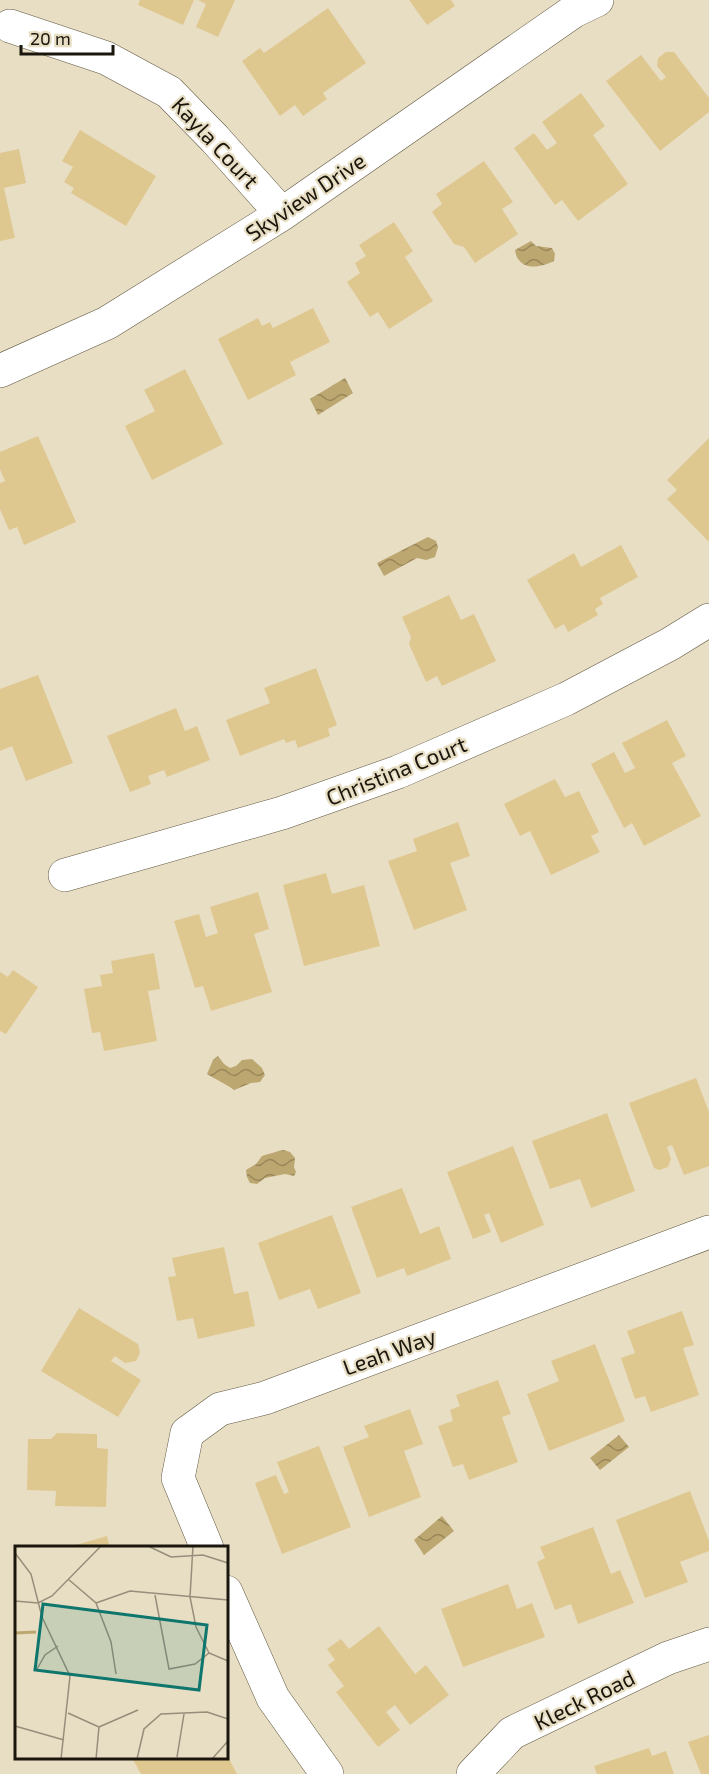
<svg xmlns="http://www.w3.org/2000/svg" width="709" height="1774" font-family="'Exo 2',sans-serif">
	<style>
		.water { fill: url(#water-waves) }
		.building { fill: #dfc890 }
		.lines { fill: none; stroke-linecap: round; stroke-linejoin: round }
		.minor-casing { stroke: #615842; stroke-width: 34 }
		.minor { stroke: #fff; stroke-width: 33 }
		.labels { text-anchor: middle; dominant-baseline: central; stroke-width: 4.5; stroke-linejoin: round; paint-order: stroke }
		.street-label { font-size: 22px; fill: #1a160d; stroke: #e8dec4 }
		.inset-river { fill: none; stroke: #bda770; stroke-width: 3 }
		.inset-road { fill: none; stroke: #968e7b; stroke-width: 1.5 }
		.view { fill: #0f766e; fill-opacity: 0.15; stroke: #0f766e; stroke-width: 3 }
		.inset-edge { fill: none; stroke: #1a160d; stroke-width: 3 }
	</style>
	<defs>
		<pattern id="water-waves" width="16" height="10" patternUnits="userSpaceOnUse" patternTransform="scale(1.5)"><rect width="16" height="10" fill="#bda770"/><path d="M0 5q4-4 8 0t8 0" fill="none" stroke="#99875a"/></pattern>
	</defs>
	<rect width="100%" height="100%" fill="#e8dec4"/>
	<path class="water" d="M531,241L536,246L552,248L555,254L554,261C544,266 527,271 519,260C516,257 516,254 515,250Z
		M345,378L353,393L318,415L310,399Z
		M428,537L436,541L438,547L435,557L426,560L417,558L384,576L377,563Z
		M218,1056L224,1064L230,1068L236,1066L242,1060L252,1059L262,1068L265,1075L260,1082L251,1083L234,1090C225,1083 216,1080 207,1074L213,1060Z
		M284,1150L290,1152L295,1158L294,1167L296,1172L294,1176L285,1174L265,1178L257,1184L250,1183L247,1177L246,1170L256,1164L262,1156C270,1154 276,1151 284,1150Z
		M619,1435L629,1447L600,1470L590,1458Z
		M442,1516L454,1531L424,1555L414,1540Z"/>
	<path class="building" d="M140,0H194L183,25L138,5Z
		M198,0H235L218,37L196,27L206,4Z
		M409,0H451L455,6L427,25Z
		M328,8L366,63L323,93L327,99L303,116L295,105L280,116L242,61L260,48L264,53Z
		M666,52H674L709,98V112L660,151L606,81L641,55L661,81L666,77L657,66L658,58Z
		M581,93L605,126L593,135L628,184L578,221L562,200L555,205L514,148L534,133L547,150L557,143L542,122Z
		M80,130L156,176L126,226L71,193L74,188L64,182L73,167L62,161Z
		M19,149L26,183L4,188L15,238L0,241V153Z
		M484,161L513,202L502,209L518,234L475,263L464,247L454,244L432,212L442,204L436,194Z
		M394,222L413,251L405,257L433,301L389,329L378,312L370,317L347,282L360,273L355,263L366,256L359,245Z
		M313,308L330,342L290,362L296,375L248,400L218,339L258,318L262,326L270,322L273,328Z
		M185,369L223,444L152,480L125,426L155,411L144,390Z
		M38,436L76,522L24,545L17,527L9,530L0,509V483L5,481L0,469V452Z
		M709,438V542L667,499L677,490L667,480Z
		M621,545L638,577L600,598L603,604L595,609L598,615L568,632L564,624L555,629L527,580L574,553L581,567Z
		M449,595L461,620L474,614L496,661L442,686L437,676L426,682L409,644L411,637L402,617Z
		M316,668L337,725L328,729L330,736L298,748L295,740L286,743L284,739L240,756L226,720L270,703L264,688Z
		M38,675L73,763L26,781L12,746L0,751V689Z
		M176,708L185,731L197,726L210,760L167,777L164,770L148,776L151,784L130,792L107,736Z
		M667,720L686,756L672,763L701,816L644,846L632,823L624,828L591,764L614,752L625,773L635,768L622,743Z
		M555,779L565,797L579,791L599,832L591,836L600,852L551,875L530,831L520,836L504,804Z
		M458,822L470,856L450,863L467,910L414,930L388,861L417,851L413,839Z
		M326,873L332,894L364,885L380,946L304,966L283,885Z
		M258,892L269,929L254,934L272,992L211,1011L203,986L195,988L174,921L199,914L206,937L218,933L210,907Z
		M154,953L160,989L148,991L157,1041L104,1051L100,1032L92,1033L84,989L102,986L100,975L113,973L111,961Z
		M13,970L38,987L6,1034L0,1031V972L8,977Z
		M696,1078L709,1112V1166L684,1175L672,1145L667,1147L671,1159L668,1167L659,1170L654,1168L629,1103Z
		M607,1113L635,1191L591,1208L580,1179L550,1189L532,1141Z
		M513,1146L544,1225L501,1243L489,1213L484,1215L491,1232L473,1239L447,1172Z
		M402,1188L420,1234L439,1226L451,1259L407,1276L404,1268L377,1278L351,1207Z
		M332,1215L361,1293L318,1309L310,1289L279,1300L258,1243Z
		M224,1247L234,1294L248,1291L255,1326L198,1339L193,1318L177,1321L168,1277L176,1276L172,1258Z
		M79,1308L138,1344L140,1353L136,1361L125,1363L115,1356L111,1361L141,1380L118,1417L41,1371Z
		M682,1311L694,1345L683,1348L699,1395L651,1412L645,1396L635,1399L621,1358L635,1353L627,1331Z
		M595,1344L625,1421L549,1451L527,1394L559,1381L551,1361Z
		M498,1380L511,1414L502,1417L518,1462L469,1480L463,1464L453,1467L438,1426L453,1421L450,1410L460,1406L456,1395Z
		M410,1409L423,1444L404,1451L421,1497L369,1517L343,1447L369,1437L364,1426Z
		M57,1433L97,1434V1448L108,1449L106,1507L55,1506L56,1491L27,1490L28,1439H51Z
		M319,1446L351,1527L282,1554L255,1483L276,1475L284,1494L289,1492L277,1462Z
		M690,1491L709,1541V1551L680,1562L688,1582L645,1598L616,1520Z
		M593,1527L611,1574L620,1570L634,1603L578,1624L571,1604L555,1610L537,1562L545,1558L540,1547Z
		M107,1536L110,1548H69V1547Z
		M508,1584L517,1609L532,1603L545,1637L463,1667L441,1609Z
		M379,1626L415,1674L426,1665L449,1695L410,1725L395,1705L386,1712L400,1730L378,1747L336,1692L344,1686L328,1665L335,1660L327,1649L341,1639L349,1649Z
		M709,1735V1774H701L688,1742Z
		M649,1748L652,1756L666,1751L674,1774H597L594,1766Z
		M226,1753L237,1774H141L132,1758H226Z"/>
	<g class="lines">
		<g class="minor-casing">
			<path id="minor" d="M10,26L106,58L169,92L215,139L282,214
				M0,371L107,323L282,214L574,11L597,0
				M65,875L282,813L398,772L566,699L670,644L709,620
				M207,1548L178,1478L187,1433L220,1409L265,1398L709,1232
				M226,1592L273,1698L327,1774
				M473,1774L512,1733L668,1658L709,1644"/>
		</g>
		<use href="#minor" class="minor"/>
	</g>
	<g class="labels">
		<g class="street-label">
			<text transform="translate(216 142) rotate(47)">Kayla Court</text>
			<text transform="translate(305 196) rotate(-34)">Skyview Drive</text>
			<text transform="translate(396 770) rotate(-22)">Christina Court</text>
			<text transform="translate(389 1351) rotate(-20)">Leah Way</text>
			<text transform="translate(584 1699) rotate(-26)">Kleck Road</text>
		</g>
	</g>
	<g transform="translate(15 1546)">
		<rect width="213" height="213" fill="#e8dec4"/>
		<path class="inset-river" d="M0,87L21,86"/>
		<path class="inset-road" d="M133,0L156,11L188,9L213,17M178,0L175,51L181,81L194,107L213,115M0,7L16,28L27,71L55,130L46,213M53,33L81,57L96,96L101,128M140,49L154,123L180,118L194,107M0,55L23,57L37,50L86,0M81,57L115,45L213,54M22,123L30,109L43,100M53,167L84,181L81,213M0,180L49,194M84,181L123,164M162,211L169,168M122,213L129,183L146,168L192,166L213,173M197,213L213,195"/>
		<path class="view" d="M28,58L192,79L184,144L20,124Z"/>
		<rect width="213" height="213" class="inset-edge"/>
	</g>
	<path d="M21 45v9h92v-9" fill="none" stroke="#1a160d" stroke-width="3"/>
	<text x="30" y="45" font-size="18" fill="#1a160d" stroke="#e8dec4" stroke-width="4.5" paint-order="stroke">20 m</text>
</svg>
